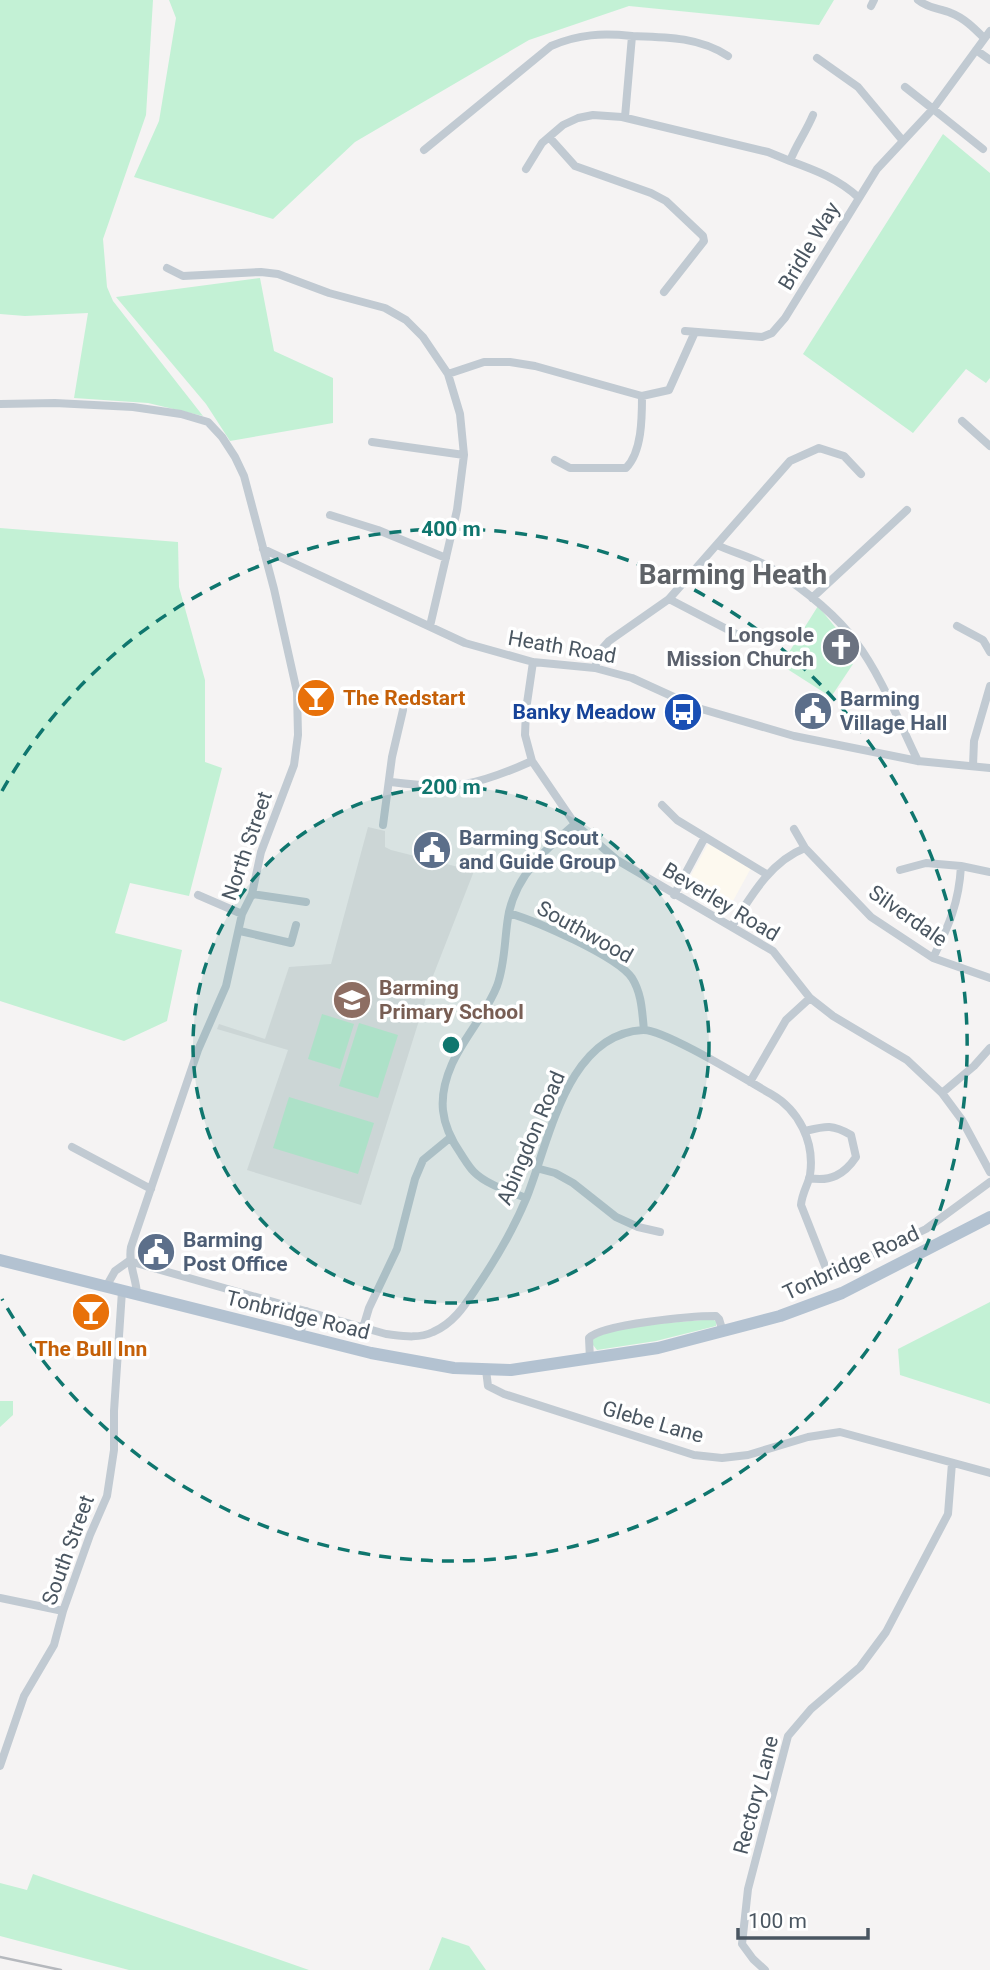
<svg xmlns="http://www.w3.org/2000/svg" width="990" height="1970" font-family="Roboto,sans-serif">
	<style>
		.commercial { fill: #fdf9ef }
		.education { fill: #e6e4e5 }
		.green { fill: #c3f1d5 }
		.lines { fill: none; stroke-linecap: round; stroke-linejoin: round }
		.minor { stroke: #c1cad2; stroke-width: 8 }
		.primary { stroke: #b3c2d1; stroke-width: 12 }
		.rail { stroke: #b5b8bd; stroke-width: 2.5 }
		.ring { fill: none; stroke: #0f766e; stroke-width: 3.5; stroke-dasharray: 12 9 }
		.labels { text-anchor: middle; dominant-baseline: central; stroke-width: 7; stroke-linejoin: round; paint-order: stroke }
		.street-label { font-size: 21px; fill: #4a5661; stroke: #fff }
		.worship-label { font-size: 21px; font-weight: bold; fill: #5b616d; stroke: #fff; text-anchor: end }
		.food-label { font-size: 21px; font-weight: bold; fill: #c56008; stroke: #fff; text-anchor: start }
		.service-label { font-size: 21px; font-weight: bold; fill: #4e5e75; stroke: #fff; text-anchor: start }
		.transit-label { font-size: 21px; font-weight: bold; fill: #164399; stroke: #fff; text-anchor: end }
		.education-label { font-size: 21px; font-weight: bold; fill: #785e54; stroke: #fff; text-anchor: start }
		.district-label { font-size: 28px; font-weight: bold; fill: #5f6368; stroke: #fff }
		.centre { fill: #0f766e; stroke: #fff; stroke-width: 3.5 }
		.ring-label { font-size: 21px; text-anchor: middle; font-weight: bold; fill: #0f766e; stroke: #fff; stroke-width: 7; stroke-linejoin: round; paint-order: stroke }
	</style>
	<rect width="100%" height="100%" fill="#f5f3f3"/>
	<path class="commercial" d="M708,844L751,868L733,901L690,877Z"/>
	<path class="education" d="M368,827L385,831V847L391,850L474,871L433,976L361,1205L247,1170L288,1050L217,1029L219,1024L265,1039L289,967L331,964Z"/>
	<path class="green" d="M0,0H153L146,115L103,239L107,287L113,301L203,416L148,403L74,398L88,313L25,316L0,314Z
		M169,0H834L819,25L629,6L529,40L355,142L273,219L134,177L159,121L176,18Z
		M943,134L990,173V378L986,383L966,369L913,433L803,354Z
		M260,278L274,351L333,378V423L230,441L206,404L116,297Z
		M0,528L178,542L179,587L205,680V762L222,768L189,896L130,883L115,933L182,950L167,1021L124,1041L0,1001Z
		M818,606L840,633L830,649L853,664L831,697L781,665Z
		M322,1014L354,1024L340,1069L308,1059Z
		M359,1023L398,1035L378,1098L339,1086Z
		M289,1097L374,1123L358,1174L273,1148Z
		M990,1302V1404L900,1375L898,1349Z
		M711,1319L716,1321V1326L656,1341L597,1350L593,1345V1338C622,1324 678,1323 711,1319Z
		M0,1401H13V1415L0,1427Z
		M33,1874L309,1970H129L0,1936V1883L27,1890Z
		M442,1937L469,1946L486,1970H429Z"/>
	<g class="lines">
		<path class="minor" d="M918,0C929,9 939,8 951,13C964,18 974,28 984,38
			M871,6L874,0
			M976,50L990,60
			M817,58L858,87L903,141
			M813,115C806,132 796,145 790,161C815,170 839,179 859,198
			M625,117L632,36C666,37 699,37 728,56
			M549,137L575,166L651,193L666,201L703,236L704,241L664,292
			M983,149L933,109L990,31
			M424,150L551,46C579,34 602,33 632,36
			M526,169L542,143L563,125L578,118L593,115L622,117L768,152L790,161
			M167,268L183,276L261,272L278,274L329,293L385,308L406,320L423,337L448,374L460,414L464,455L457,510L430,626
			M685,331L762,337L772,333L785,318L877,169L933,109L905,87
			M448,374L484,362H510L535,366L642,396L669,390L695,332
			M0,404L55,403L133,407L181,414L208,422L222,437L235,457L244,476L274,589L297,692L298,735L294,765L261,852L252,894L242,914L226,986L198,1050L131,1247C128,1264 136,1277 137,1294
			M962,421L990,446
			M372,442L464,455
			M555,460L570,468H626C642,452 642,418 642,396
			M330,515L378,530L446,558
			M717,545C734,553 755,558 771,568C802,588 834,612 856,642C882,677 899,722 918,761
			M263,549L465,643L533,662L595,668L632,678L698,708L794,736L918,761L990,768
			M812,598L907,510
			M669,599L742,637
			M957,626L983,640L990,652
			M533,662L526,710L525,735L532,761L575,824L617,860L773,951L810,998L833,1016L907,1060L942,1093L962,1120L990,1172
			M595,668L601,650L609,641L669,599L790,461L819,448L844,456L861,474
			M973,766L974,741L990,686
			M391,782C454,790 474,787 532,761
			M662,805L677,820L768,875
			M383,825L392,757L403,710
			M794,829L805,848L871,917L933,958L990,978
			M900,870L926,863L961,866L990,872
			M252,894L306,902
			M198,895L242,914
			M674,895L705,837
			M509,913C536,921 617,956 632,978C642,994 642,1012 644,1030
			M732,926C751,896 771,861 805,848
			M240,931L291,943L296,925
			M933,958C949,925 959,903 961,866
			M750,1082L786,1020L810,998
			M942,1093L974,1066L990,1048
			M805,1131C826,1126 832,1124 851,1135L856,1157C844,1175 830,1182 809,1178
			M72,1147L151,1189
			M536,1168L555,1173L573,1183L616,1217L638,1227L660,1232
			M526,1198C509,1191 487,1185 474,1172C469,1167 465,1160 461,1154C440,1124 437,1098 452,1064C464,1037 486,1014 497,986C506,961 504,937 509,912C518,873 546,849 575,824
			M129,1261L386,1334C403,1336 418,1339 433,1332C454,1323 465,1305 477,1287C496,1259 513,1230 526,1199C549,1143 566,1034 643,1030C664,1029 748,1081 771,1094C799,1110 815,1142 810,1175C808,1185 802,1193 801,1205L829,1276L926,1229L990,1182
			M106,1287L115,1271L129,1261
			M363,1328L369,1308L397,1249L415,1179L423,1160L451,1137
			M300,1335L306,1311
			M590,1359L589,1338C602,1324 693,1316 716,1316L719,1319L723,1332
			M486,1370L488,1386L504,1394L694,1455L722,1458L748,1455L808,1437L840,1432L990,1473
			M0,1598L63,1611
			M0,1766L24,1696L54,1645L63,1611L90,1535L107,1496L114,1450V1411L122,1291
			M765,1970L753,1959L742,1944L748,1889L788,1736L811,1709L860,1667L886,1632L948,1514L952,1463"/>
		<path class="primary" d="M0,1260L371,1353L454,1368L511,1370L658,1348L780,1316L842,1293L990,1217"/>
		<path class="rail" d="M0,1957L61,1970"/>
	</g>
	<circle cx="451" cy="1045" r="258" fill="#0f766e" fill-opacity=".12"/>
	<g class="ring">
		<circle cx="451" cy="1045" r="258"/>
		<path d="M2 791A516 516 0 1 1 2 1299"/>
	</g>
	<defs>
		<g id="church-disc" transform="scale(2.0125)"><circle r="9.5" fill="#6b7280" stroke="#fff"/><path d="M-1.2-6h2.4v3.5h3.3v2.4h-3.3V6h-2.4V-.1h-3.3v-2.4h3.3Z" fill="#fff"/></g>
		<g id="bar-disc" transform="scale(2.0125)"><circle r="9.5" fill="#e8710a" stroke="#fff"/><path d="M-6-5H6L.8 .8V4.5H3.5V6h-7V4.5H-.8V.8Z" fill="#fff"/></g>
		<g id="civic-disc" transform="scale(2.0125)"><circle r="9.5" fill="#5c6f8a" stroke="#fff"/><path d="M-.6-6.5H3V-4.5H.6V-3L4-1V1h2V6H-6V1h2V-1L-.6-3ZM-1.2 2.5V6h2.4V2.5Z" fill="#fff"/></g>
		<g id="bus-disc" transform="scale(2.0125)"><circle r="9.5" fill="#1a4fb4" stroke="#fff"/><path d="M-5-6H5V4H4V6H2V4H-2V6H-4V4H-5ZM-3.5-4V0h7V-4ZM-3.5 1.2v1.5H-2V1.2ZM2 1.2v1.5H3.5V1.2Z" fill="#fff"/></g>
		<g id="school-disc" transform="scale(2.0125)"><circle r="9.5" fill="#8d6e63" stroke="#fff"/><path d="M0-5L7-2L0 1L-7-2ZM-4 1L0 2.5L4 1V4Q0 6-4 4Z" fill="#fff"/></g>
	</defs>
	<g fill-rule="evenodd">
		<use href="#church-disc" x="841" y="647"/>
		<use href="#bar-disc" x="316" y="698"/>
		<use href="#civic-disc" x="813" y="711"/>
		<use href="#bus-disc" x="683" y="712"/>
		<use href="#civic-disc" x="432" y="850"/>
		<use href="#school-disc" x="352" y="1000"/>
		<use href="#civic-disc" x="156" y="1252"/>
		<use href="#bar-disc" x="91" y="1312"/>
	</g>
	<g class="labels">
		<g class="street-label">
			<text transform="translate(809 246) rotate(-59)">Bridle Way</text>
			<text transform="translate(562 647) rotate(10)">Heath Road</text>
			<text transform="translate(247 846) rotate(-71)">North Street</text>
			<text transform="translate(721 902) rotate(31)">Beverley Road</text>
			<text transform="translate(908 916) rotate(35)">Silverdale</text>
			<text transform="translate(585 932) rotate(29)">Southwood</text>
			<text transform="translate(531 1138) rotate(-67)">Abingdon Road</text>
			<text transform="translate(851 1263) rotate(-25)">Tonbridge Road</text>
			<text transform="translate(298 1315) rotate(14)">Tonbridge Road</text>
			<text transform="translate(653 1422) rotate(16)">Glebe Lane</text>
			<text transform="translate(68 1550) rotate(-70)">South Street</text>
			<text transform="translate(756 1795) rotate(-75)">Rectory Lane</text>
		</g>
		<g class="worship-label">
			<text x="814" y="635">Longsole<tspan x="814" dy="24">Mission Church</tspan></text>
		</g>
		<g class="food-label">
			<text x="343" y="698">The Redstart</text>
			<text x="91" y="1349" text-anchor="middle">The Bull Inn</text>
		</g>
		<g class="service-label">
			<text x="840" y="699">Barming<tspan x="840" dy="24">Village Hall</tspan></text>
			<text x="459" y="838">Barming Scout<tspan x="459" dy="24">and Guide Group</tspan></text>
			<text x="183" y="1240">Barming<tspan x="183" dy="24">Post Office</tspan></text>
		</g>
		<g class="transit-label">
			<text x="656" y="712">Banky Meadow</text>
		</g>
		<g class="education-label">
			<text x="379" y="988">Barming<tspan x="379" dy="24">Primary School</tspan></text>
		</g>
		<g class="district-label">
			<text x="733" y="574">Barming Heath</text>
		</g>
	</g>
	<circle cx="451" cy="1045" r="10" class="centre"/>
	<g class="ring-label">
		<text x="451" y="536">400 m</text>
		<text x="451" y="794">200 m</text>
	</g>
	<path d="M738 1928v10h130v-10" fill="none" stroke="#4a5661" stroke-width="3.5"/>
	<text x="748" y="1928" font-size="21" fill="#4a5661" stroke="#ffffff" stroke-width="5" paint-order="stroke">100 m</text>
</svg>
